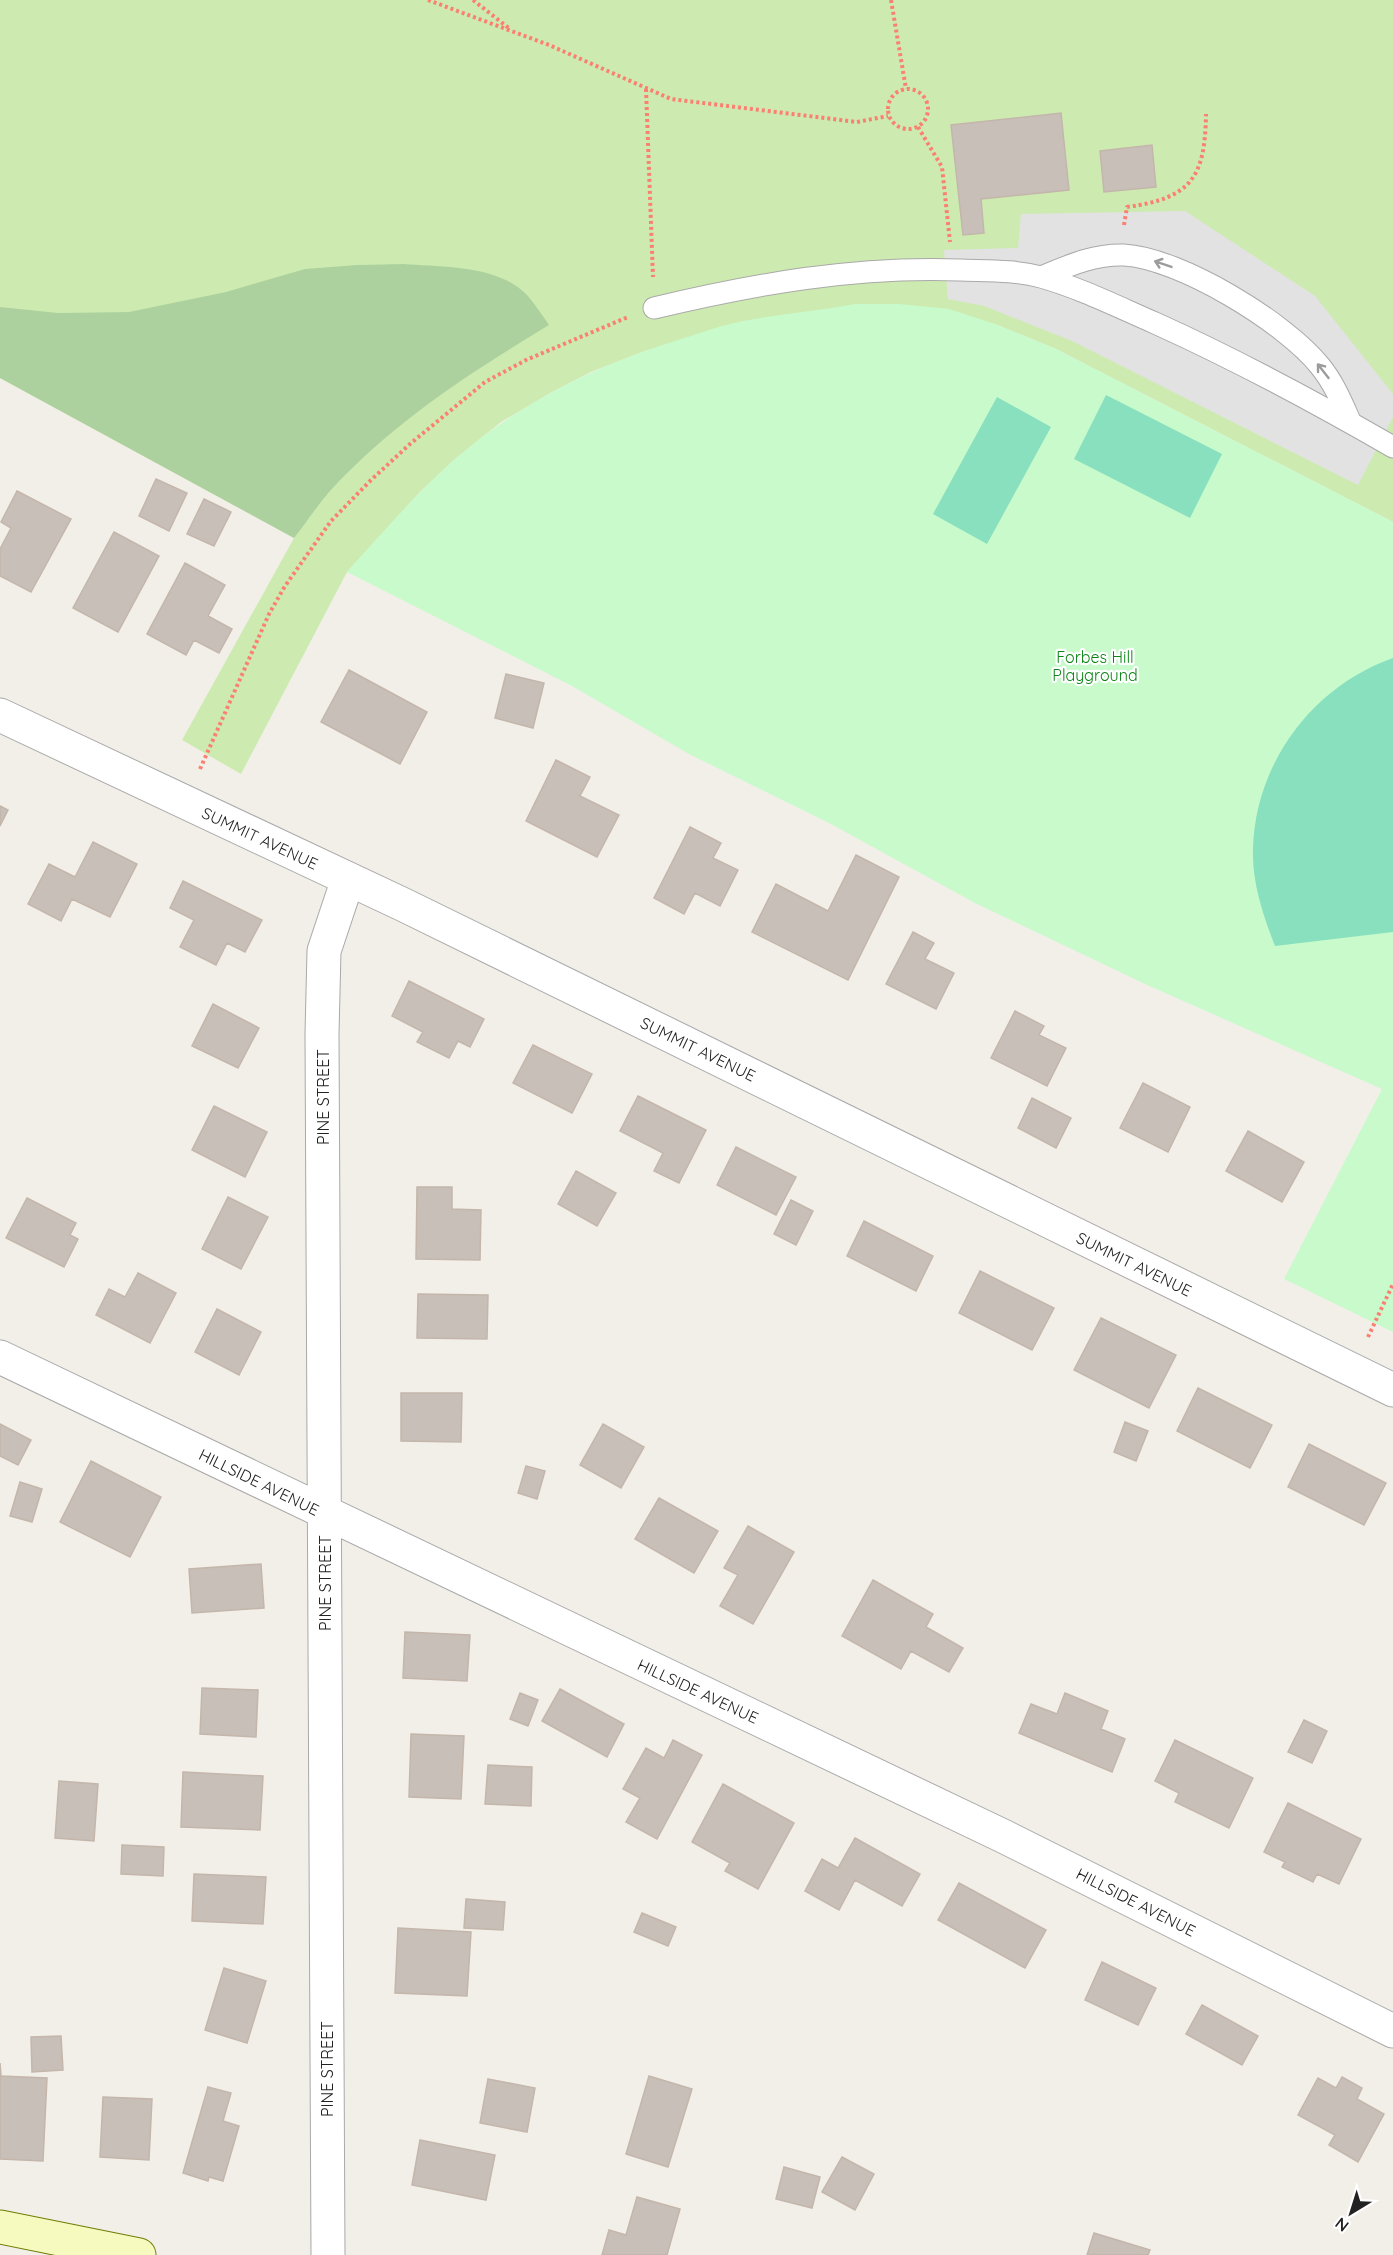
<svg xmlns="http://www.w3.org/2000/svg" width="1393" height="2255" font-family="Quicksand,sans-serif">
	<style>
		.grass { fill: #cdebb0 }
		.forest { fill: #add19e }
		.park { fill: #c8facc }
		.pitch { fill: #88e0be }
		.parking { fill: #e2e2e2 }
		.building { fill: #c7bfb8; stroke: #c4b6ab; stroke-width: 1.5 }
		.lines { fill: none; stroke-linecap: round; stroke-linejoin: round }
		.service-casing { stroke: #a9a9a9; stroke-width: 23 }
		.minor-casing { stroke: #a9a9a9; stroke-width: 35 }
		.secondary-casing { stroke: #707d05; stroke-width: 35 }
		.path { stroke: #fa8072; stroke-width: 4; stroke-dasharray: 3 3; stroke-linecap: butt }
		.service { stroke: #fff; stroke-width: 21 }
		.minor { stroke: #fff; stroke-width: 33 }
		.secondary { stroke: #f7fabf; stroke-width: 33 }
		.oneway { stroke: #9c9c9c }
		.labels { text-anchor: middle; dominant-baseline: central; stroke-width: 4.5; stroke-linejoin: round; paint-order: stroke }
		.park-label { font-size: 16px; fill: #0c8416; stroke: #fff }
		.street-label { font-size: 16px; fill: #222; stroke: #fff }
	</style>
	<rect width="100%" height="100%" fill="#f2efe9"/>
	<path class="grass" d="M0,0H1393V522L1056,349L995,324L796,314L742,322L642,352L591,372L552,392L501,422L455,459L420,492L347,572L241,774L182,740L294,538L0,378Z"/>
	<path class="forest" d="M404,264C442,267 499,265 527,295C535,304 542,315 549,325C471,372 392,423 330,491C317,506 306,523 294,538L0,378V307L58,313L129,312L226,292L305,269L357,265Z"/>
	<path class="park" d="M855,304H899L949,309L995,324L1056,349L1393,522V1332L1284,1279L1382,1089L1145,984L975,903L829,823L689,754L572,686L347,572C382,533 416,494 454,460C520,402 598,365 681,339C701,333 722,325 743,321C780,314 818,311 855,304Z"/>
	<path class="pitch" d="M1106,395L1222,454L1190,518L1074,459Z
		M997,397L1051,427L987,544L933,514Z
		M1393,658V932L1275,946C1263,915 1252,883 1253,849C1255,763 1313,686 1393,658Z"/>
	<path class="parking" d="M1185,211L1315,296L1393,394V417L1358,485L1072,341L984,306L948,299L944,250L1018,248L1021,214Z"/>
	<path class="building" d="M1061,113L1069,190L981,199L984,233L963,235L951,125Z
		M1152,145L1156,187L1104,192L1100,151Z
		M156,479L187,493L169,531L139,516Z
		M17,491L71,519L31,592L0,576V549L11,528L1,522Z
		M204,499L231,512L214,546L187,534Z
		M114,532L159,556L118,632L73,608Z
		M185,563L225,585L208,616L232,629L219,653L194,640L186,655L147,634Z
		M349,670L427,712L400,764L321,722Z
		M506,674L544,683L533,728L495,718Z
		M556,760L590,777L580,796L619,815L597,857L526,821Z
		M0,806L8,810L0,826Z
		M690,827L721,843L713,858L738,870L720,906L695,893L684,914L654,898Z
		M93,842L137,864L110,917L72,899L61,921L28,904L49,864L75,877Z
		M856,855L899,877L848,980L752,932L776,884L828,911Z
		M183,881L262,920L245,952L227,943L216,965L180,947L194,920L170,908Z
		M913,932L934,943L925,959L954,973L936,1009L886,984Z
		M409,981L484,1019L470,1047L458,1041L449,1058L417,1042L423,1032L392,1016Z
		M213,1004L259,1028L238,1068L192,1046Z
		M1015,1011L1044,1026L1039,1035L1066,1048L1047,1086L991,1058Z
		M533,1045L592,1074L572,1113L513,1083Z
		M1143,1083L1190,1107L1168,1152L1120,1128Z
		M638,1096L706,1130L679,1183L654,1171L663,1153L620,1131Z
		M1032,1098L1071,1118L1056,1148L1018,1128Z
		M214,1106L267,1132L245,1177L192,1150Z
		M1248,1131L1304,1162L1282,1202L1226,1171Z
		M736,1147L796,1177L776,1215L717,1185Z
		M576,1171L616,1193L597,1226L558,1204Z
		M417,1187H452V1209L481,1210L480,1260L416,1259Z
		M228,1197L268,1217L241,1269L202,1249Z
		M27,1198L76,1223L70,1235L78,1239L64,1267L6,1238Z
		M791,1200L813,1211L796,1245L774,1234Z
		M864,1221L933,1256L916,1291L847,1256Z
		M980,1271L1054,1308L1032,1350L959,1313Z
		M138,1273L176,1293L150,1343L96,1315L109,1289L125,1297Z
		M418,1294L488,1295L487,1339L417,1338Z
		M217,1309L261,1332L239,1375L195,1352Z
		M1101,1318L1176,1355L1149,1408L1074,1370Z
		M1198,1388L1272,1425L1250,1468L1177,1431Z
		M401,1393H462L461,1442L401,1441Z
		M1125,1422L1148,1431L1136,1461L1114,1452Z
		M0,1424L31,1440L18,1465L0,1456Z
		M603,1424L644,1447L621,1488L580,1465Z
		M1309,1444L1386,1483L1364,1525L1288,1487Z
		M91,1461L161,1497L130,1557L60,1522Z
		M526,1466L545,1471L537,1499L518,1493Z
		M20,1482L42,1489L32,1522L10,1516Z
		M659,1498L718,1531L694,1573L635,1539Z
		M748,1526L794,1552L753,1624L720,1606L738,1575L724,1568Z
		M261,1564L264,1608L192,1613L189,1569Z
		M873,1580L933,1614L926,1627L963,1648L949,1672L911,1651L901,1669L842,1636Z
		M405,1632L470,1635L467,1681L403,1678Z
		M202,1688L258,1690L256,1737L200,1734Z
		M560,1689L624,1724L607,1757L542,1721Z
		M520,1693L538,1700L528,1726L510,1719Z
		M1065,1693L1108,1711L1101,1729L1125,1739L1112,1772L1019,1733L1031,1704L1057,1714Z
		M1304,1720L1327,1731L1312,1763L1288,1752Z
		M411,1734L464,1736L461,1799L409,1797Z
		M673,1740L702,1755L657,1839L626,1822L640,1798L623,1789L646,1748L664,1758Z
		M1175,1740L1253,1778L1229,1828L1175,1802L1179,1793L1155,1781Z
		M488,1765L532,1767L531,1806L485,1804Z
		M183,1772L263,1776L260,1830L181,1827Z
		M59,1781L98,1784L94,1841L55,1838Z
		M723,1784L794,1823L758,1889L725,1871L730,1863L692,1842Z
		M1288,1803L1361,1839L1339,1884L1317,1874L1313,1882L1282,1867L1285,1862L1264,1852Z
		M855,1838L920,1874L902,1906L855,1880L839,1910L805,1891L822,1859L838,1868Z
		M122,1845L164,1847L163,1876L121,1874Z
		M194,1874L266,1877L263,1924L192,1921Z
		M959,1883L1046,1930L1025,1968L938,1920Z
		M466,1899L505,1902L503,1930L464,1928Z
		M642,1913L676,1927L668,1946L634,1932Z
		M398,1928L471,1932L467,1996L395,1993Z
		M1102,1962L1156,1988L1138,2025L1085,2000Z
		M224,1968L266,1981L247,2043L205,2030Z
		M1202,2005L1258,2036L1242,2065L1186,2034Z
		M61,2036L63,2070L32,2072L31,2037Z
		M0,2063L1,2076L47,2078L43,2161L0,2159Z
		M649,2076L692,2089L668,2167L626,2154Z
		M1342,2077L1362,2088L1357,2099L1384,2114L1358,2162L1329,2145L1335,2135L1298,2115L1318,2078L1336,2088Z
		M488,2079L535,2088L527,2132L480,2123Z
		M208,2087L231,2093L223,2121L239,2126L223,2181L209,2177L208,2181L183,2173Z
		M103,2097L152,2099L149,2160L100,2157Z
		M420,2140L495,2155L486,2200L412,2185Z
		M842,2157L874,2174L855,2210L822,2192Z
		M784,2167L820,2177L812,2208L776,2199Z
		M637,2197L680,2209L667,2255H602L609,2230L626,2235Z
		M1094,2233L1150,2250L1148,2255H1087Z"/>
	<g class="lines">
		<g class="service-casing">
			<path id="service" d="M1041,277C1068,266 1094,254 1124,255C1180,258 1286,323 1320,366C1334,383 1342,403 1351,423
				M654,308C755,284 855,266 960,270C987,271 1015,270 1041,277C1080,288 1118,307 1155,323C1237,360 1315,402 1393,447"/>
		</g>
		<g class="minor-casing">
			<path id="minor" d="M0,715L404,905L1393,1390
				M0,1357L1003,1836L1393,2031
				M328,2255L322,1034L324,951L348,879"/>
		</g>
		<g class="secondary-casing">
			<path id="secondary" d="M0,2227L139,2255"/>
		</g>
		<path class="path" d="M428,0L549,45L671,99L857,122L888,116
			M473,0L510,29
			M891,0L906,89
			M888 109a20 20 0 1 1 40 0a20 20 0 1 1-40 0Z
			M646,89L653,277
			M918,127L942,167L950,242
			M1124,225L1127,207C1192,198 1205,177 1206,114
			M200,769L269,614L285,586L331,521L371,480L410,444L485,382L526,360L628,317
			M1368,1337L1393,1284"/>
		<use href="#service" class="service"/>
		<use href="#minor" class="minor"/>
		<use href="#secondary" class="secondary"/>
	</g>
	<defs><path id="oneway-shaft" d="M-6 0H5M1.5-3L5.5 0L1.5 3" fill="none" stroke-width="1.6" stroke-linecap="round" stroke-linejoin="round" transform="scale(1.5)"/></defs>
	<g class="oneway">
		<use href="#oneway-shaft" transform="translate(1163 264) rotate(-161)"/>
		<use href="#oneway-shaft" transform="translate(1323 371) rotate(-128)"/>
	</g>
	<g class="labels">
		<g class="park-label">
			<text x="1095" y="657">Forbes Hill<tspan x="1095" dy="18">Playground</tspan></text>
		</g>
		<g class="street-label">
			<text transform="translate(260 838) rotate(25)">SUMMIT AVENUE</text>
			<text transform="translate(698 1049) rotate(26)">SUMMIT AVENUE</text>
			<text transform="translate(323 1097) rotate(-90)">PINE STREET</text>
			<text transform="translate(1134 1264) rotate(26)">SUMMIT AVENUE</text>
			<text transform="translate(259 1482) rotate(26)">HILLSIDE AVENUE</text>
			<text transform="translate(325 1583) rotate(-90)">PINE STREET</text>
			<text transform="translate(698 1691) rotate(25)">HILLSIDE AVENUE</text>
			<text transform="translate(1136 1902) rotate(27)">HILLSIDE AVENUE</text>
			<text transform="translate(327 2069) rotate(-90)">PINE STREET</text>
		</g>
	</g>
	<g transform="translate(1351 2213) rotate(218)" stroke="#ffffff" stroke-width="4.5" paint-order="stroke">
	<path d="M0-4.5L10 22L0 15L-10 22Z" fill="#222222"/>
	<text y="-9" font-size="16" font-weight="bold" text-anchor="middle" fill="#222222">N</text>
	</g>
</svg>
